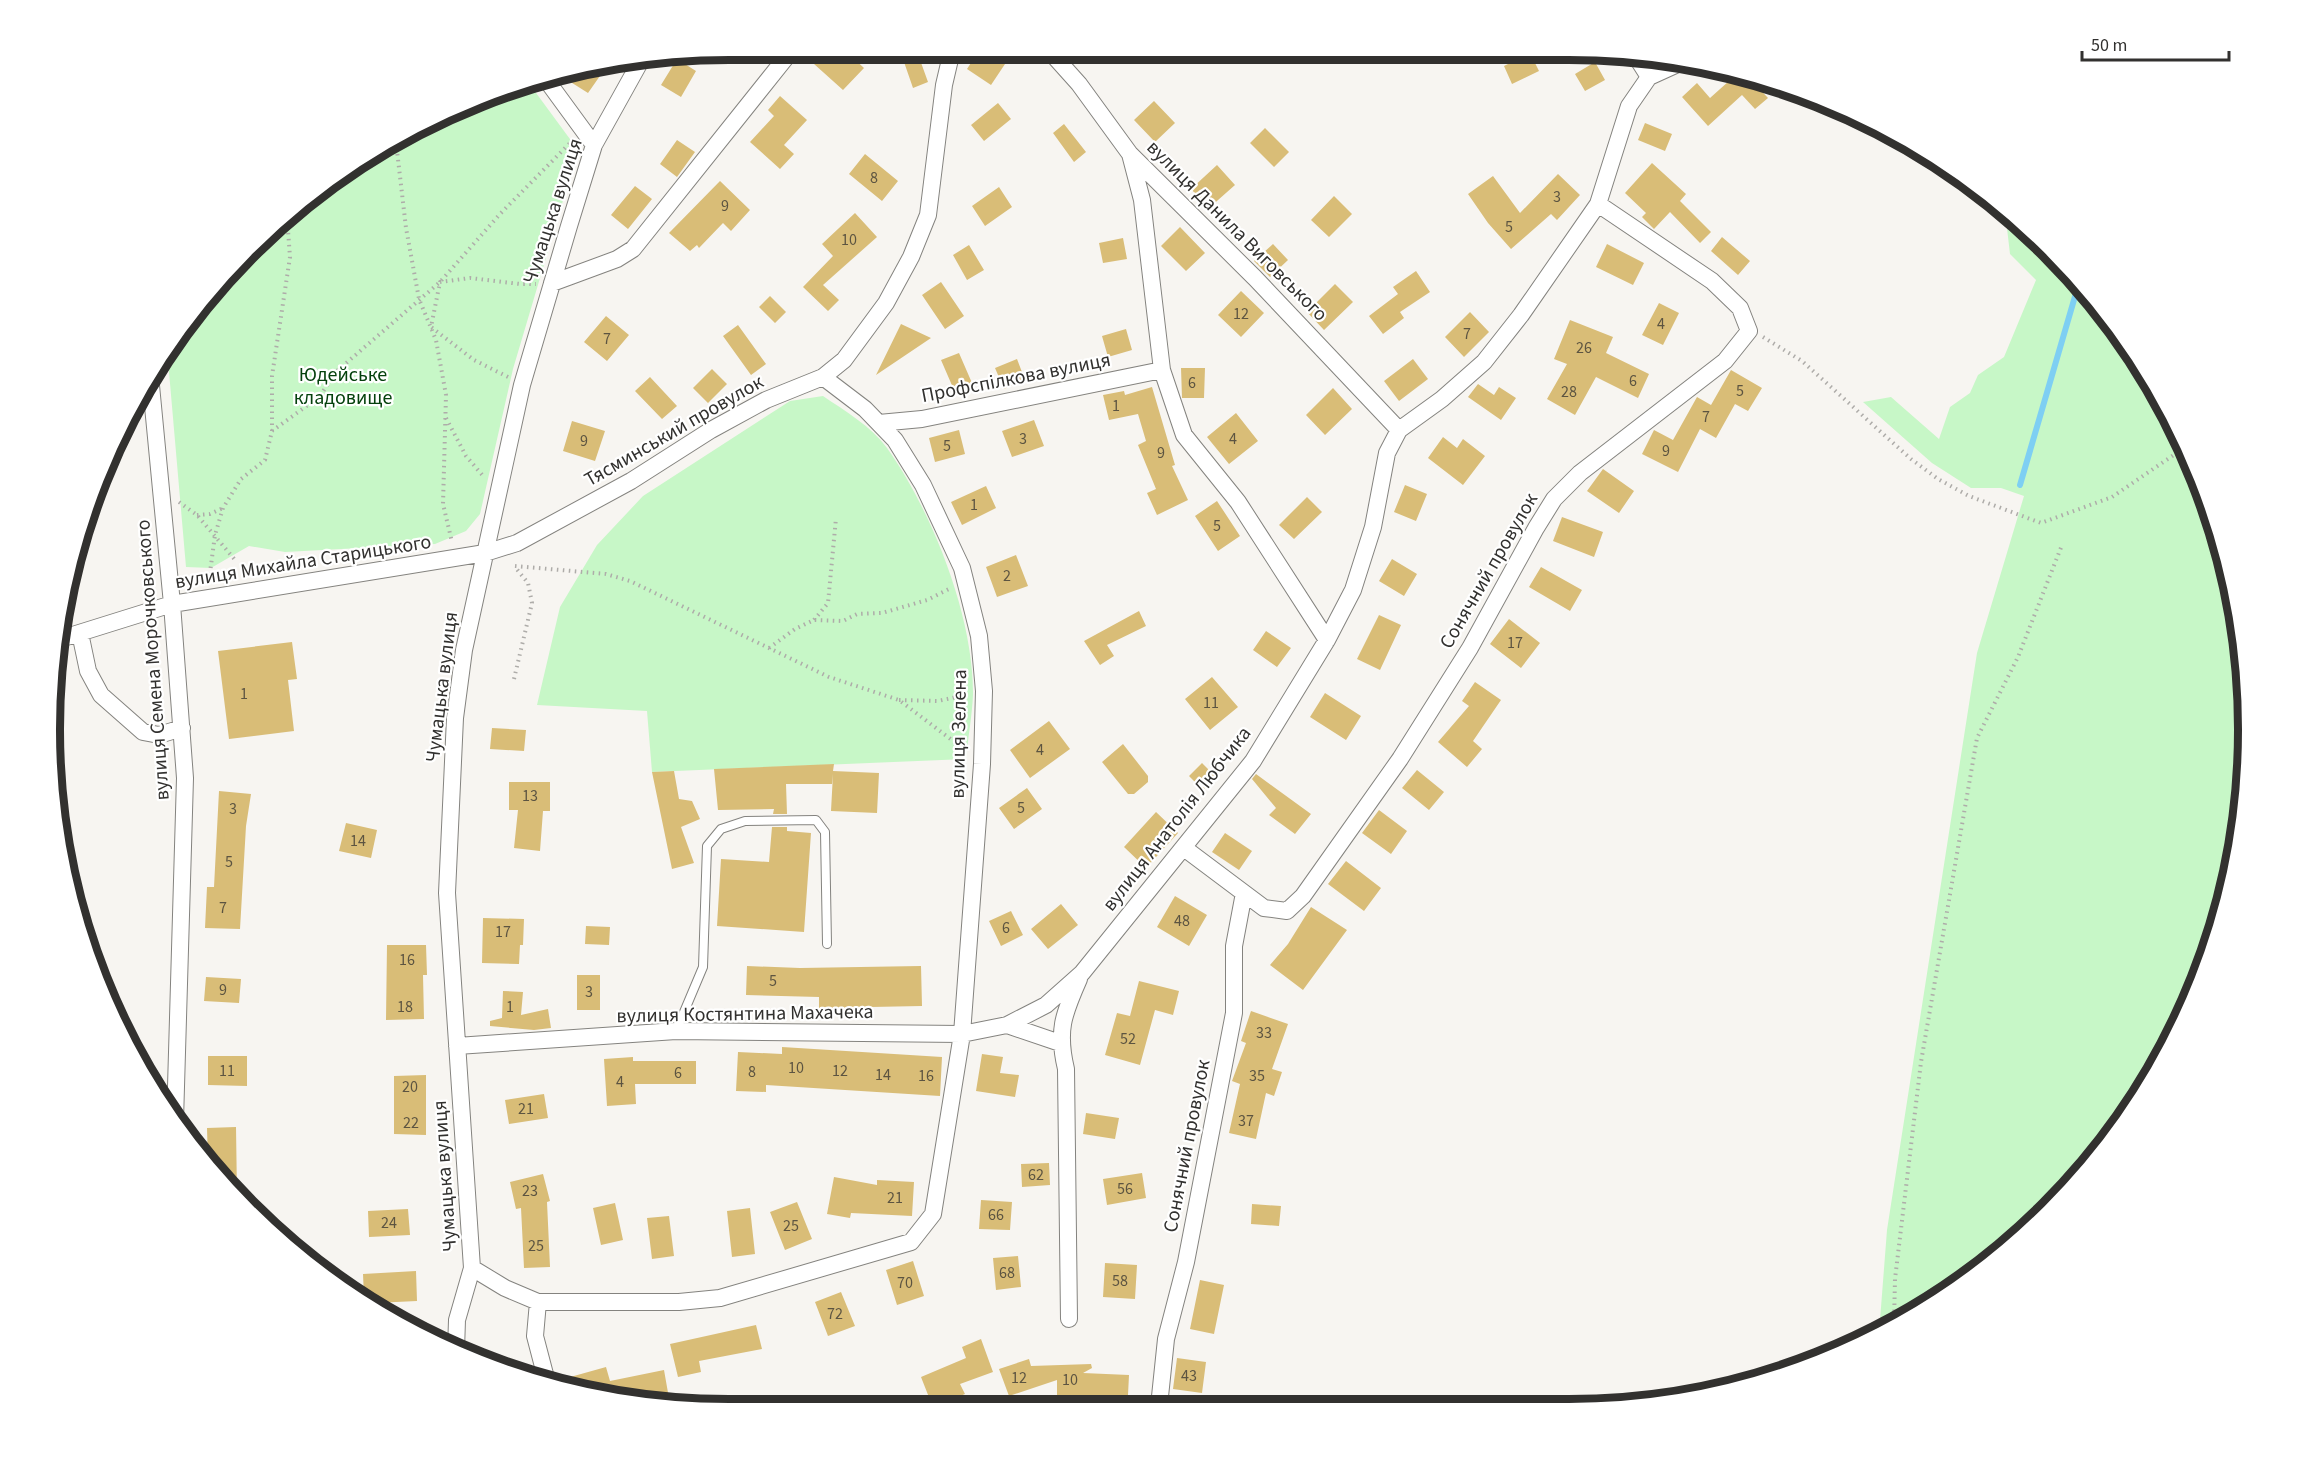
<svg xmlns="http://www.w3.org/2000/svg" width="2298" height="1459" font-family="'Source Sans 3',sans-serif">
	<style>
		.green { fill: #c7f7c7 }
		.lines { fill: none; stroke-linecap: round; stroke-linejoin: round }
		.stream { stroke: #7ecff3; stroke-width: 6 }
		.building { fill: #d9bd77 }
		.lane-casing { stroke: #84837f; stroke-width: 10 }
		.street-casing { stroke: #84837f; stroke-width: 18 }
		.path { stroke: #aeaca9; stroke-width: 4; stroke-dasharray: 1.5 4.5; stroke-linecap: butt }
		.lane { stroke: #fff; stroke-width: 8 }
		.street { stroke: #fff; stroke-width: 16 }
		.labels { text-anchor: middle; dominant-baseline: central; stroke-width: 4.5; stroke-linejoin: round; paint-order: stroke }
		.number-label { font-size: 16px; fill: #5c5441 }
		.street-label { font-size: 20px; fill: #32312f; stroke: #fff }
		.park-label { font-size: 20px; fill: #05410d; stroke: #fff }
		.rim { fill: none; stroke: #32312f; stroke-width: 8 }
	</style>
	<rect width="100%" height="100%" fill="#f7f5f1"/>
	<path class="green" d="M528,82L578,150L513,369L480,514L466,531L435,544L285,552L249,546L211,568L186,567L167,349L190,315L249,248L351,164L511,85Z
		M2005,211L2080,281L2158,390L2213,511L2243,641L2247,774L2225,906L2178,1031L2108,1144L2017,1241L1879,1333L1887,1230L1977,653L2024,496L2001,488H1971L1932,463L1863,402L1891,397L1939,439L1950,407L1970,393L1978,375L2004,357L2036,280L2010,254Z
		M823,396C845,411 871,426 887,448C932,511 974,617 973,695C972,716 968,738 966,759L652,772L647,711L537,705L560,607L597,545L643,496L790,401Z"/>
	<g class="lines">
		<path class="stream" d="M2020,485L2076,293L2081,283"/>
	</g>
	<path class="building" d="M804,55H850L864,68L843,90Z
		M976,55H1011L991,85L967,69Z
		M1526,55H1531L1539,71L1512,84L1504,66Z
		M919,57L928,82L913,88L904,62Z
		M677,59L696,71L681,97L661,85Z
		M1595,62L1605,80L1585,91L1575,74Z
		M609,63L588,93L569,81L576,70Z
		M1721,72L1756,82L1754,83L1768,98L1755,109L1742,95L1708,126L1682,97L1697,83L1710,98L1729,81Z
		M780,96L807,120L784,145L794,154L780,169L750,142L774,116L768,110Z
		M1154,101L1175,123L1155,142L1134,120Z
		M998,103L1011,119L984,141L971,125Z
		M1645,123L1672,134L1665,151L1638,140Z
		M1064,124L1086,152L1074,162L1053,133Z
		M1265,128L1289,152L1274,167L1250,143Z
		M677,140L695,152L677,177L660,164Z
		M865,154L898,181L882,201L849,174Z
		M1652,163L1686,194L1680,201L1711,232L1700,243L1670,212L1654,229L1642,217L1646,213L1625,193Z
		M1217,165L1235,185L1209,208L1191,189Z
		M1558,174L1580,195L1557,220L1551,214L1511,249L1488,223L1468,194L1493,176L1520,213Z
		M720,181L750,210L731,231L723,223L699,248L697,245L690,251L669,233Z
		M635,186L652,199L628,229L611,215Z
		M999,187L1012,207L985,226L972,206Z
		M1334,196L1352,214L1329,237L1311,220Z
		M855,213L877,237L823,285L839,300L828,311L803,287L833,256L822,244Z
		M1180,227L1205,253L1186,271L1161,246Z
		M1722,237L1750,261L1738,275L1711,251Z
		M1123,238L1127,259L1103,263L1099,243Z
		M1273,244L1288,260L1270,277L1254,261Z
		M1607,244L1644,263L1633,285L1596,267Z
		M969,245L984,270L967,280L953,255Z
		M1416,271L1430,292L1400,312L1404,318L1383,334L1369,316L1398,294L1393,287Z
		M941,282L964,316L945,329L922,295Z
		M1335,284L1353,302L1324,330L1307,312Z
		M1241,291L1264,313L1241,337L1218,315Z
		M770,296L786,312L775,323L759,307Z
		M1659,303L1679,313L1663,345L1642,335Z
		M1470,312L1489,332L1464,357L1445,337Z
		M606,316L629,335L607,361L584,342Z
		M1570,320L1613,337L1606,353L1649,374L1638,398L1596,377L1575,415L1547,399L1567,364L1554,359Z
		M901,324L931,338L876,375Z
		M738,325L766,364L751,375L723,336Z
		M1126,329L1132,350L1108,357L1102,336Z
		M959,353L972,383L954,390L941,360Z
		M1017,359L1025,380L1004,389L995,368Z
		M1413,359L1428,379L1399,401L1384,381Z
		M1181,368H1205L1204,398H1182Z
		M712,369L727,384L708,403L693,388Z
		M1731,370L1762,388L1748,411L1735,404L1716,438L1700,429L1678,472L1642,454L1654,430L1673,440L1697,397L1711,405Z
		M650,377L677,406L662,419L635,391Z
		M1478,384L1494,395L1499,387L1516,398L1501,420L1468,397Z
		M1152,387L1175,465L1172,466L1188,500L1157,515L1147,493L1156,489L1138,445L1146,441L1138,414L1109,420L1103,395L1124,391L1125,395Z
		M1333,388L1352,409L1325,435L1306,415Z
		M1236,413L1258,441L1229,464L1207,437Z
		M1034,420L1044,446L1012,457L1002,431Z
		M572,421L605,431L595,461L563,451Z
		M959,430L965,454L935,462L929,438Z
		M1443,437L1457,448L1463,439L1485,456L1463,485L1428,458Z
		M1603,469L1634,491L1619,513L1587,491Z
		M1405,485L1427,494L1416,521L1394,512Z
		M986,486L996,508L962,525L951,502Z
		M1307,497L1322,512L1294,539L1279,525Z
		M1217,501L1240,536L1218,551L1195,516Z
		M1562,517L1603,532L1594,557L1553,541Z
		M1016,555L1028,586L997,597L986,567Z
		M1392,559L1417,574L1404,596L1379,581Z
		M1541,567L1582,590L1570,611L1529,587Z
		M1139,611L1146,626L1107,645L1114,656L1100,665L1084,641Z
		M1379,615L1401,625L1380,670L1357,659Z
		M1509,619L1540,643L1521,668L1490,644Z
		M1266,631L1291,648L1277,667L1253,650Z
		M292,642L297,679L288,680L294,731L229,739L218,651Z
		M1212,677L1238,707L1210,730L1185,699Z
		M1475,682L1501,700L1473,741L1482,749L1467,767L1438,742L1469,706L1462,701Z
		M1325,693L1361,716L1346,740L1310,717Z
		M1049,721L1070,749L1030,778L1010,750Z
		M492,728L526,730L524,751L490,749Z
		M1123,744L1148,776V782L1134,794H1128L1102,762Z
		M1202,763L1216,777L1203,790L1189,776Z
		M834,764L833,771L879,773L877,813L831,811L833,774L832,784H786L787,814H773L774,809L718,810L714,769Z
		M1417,770L1444,792L1429,810L1402,788Z
		M674,771L679,799L692,801L700,819L681,827L694,863L672,869L652,772Z
		M1256,774L1311,814L1295,834L1269,815L1276,808L1252,779Z
		M509,782H550V811H543L540,851L514,848L518,810H509Z
		M1027,788L1042,809L1014,829L999,808Z
		M219,791L251,794L246,826L240,929L205,928L207,887H214Z
		M1379,810L1407,831L1391,854L1362,833Z
		M1156,812L1178,833L1146,868L1124,847Z
		M346,823L377,830L371,858L339,851Z
		M772,827H787V831L811,833L804,932L717,926L721,859L769,862Z
		M1225,833L1252,851L1239,870L1212,852Z
		M1346,861L1381,888L1364,911L1328,884Z
		M1175,896L1207,915L1189,946L1157,927Z
		M1061,904L1078,925L1048,949L1031,929Z
		M1311,907L1347,930L1303,990L1270,965L1288,944Z
		M1011,911L1023,935L1001,946L989,921Z
		M483,918L524,919L523,945H520L519,964L482,963Z
		M586,926L610,927L609,945L585,944Z
		M387,945H426L427,975H423L424,1019L386,1020Z
		M747,966L800,968L921,966L922,1006L819,1008V997L746,995Z
		M577,975H600V1010H577Z
		M206,977L241,979L239,1003L204,1001Z
		M1139,981L1179,991L1173,1015L1155,1010L1140,1065L1105,1055L1117,1013L1130,1016Z
		M503,991L523,992L521,1015L548,1009L551,1028L534,1030L490,1026V1021L502,1018Z
		M1251,1011L1288,1024L1272,1069L1282,1072L1274,1096L1266,1093L1256,1139L1229,1133L1240,1084L1232,1081L1246,1043L1241,1041Z
		M782,1047L942,1057L940,1096L766,1085V1092L736,1091L738,1052L782,1054Z
		M982,1054L1003,1057L1000,1073L1019,1075L1015,1097L976,1091Z
		M208,1056H247V1086L208,1085Z
		M633,1057V1061H696V1084H635L636,1104L607,1106L604,1059Z
		M426,1075V1135L394,1134V1076Z
		M544,1094L548,1118L509,1124L505,1100Z
		M1086,1113L1119,1118L1115,1139L1083,1134Z
		M236,1127L237,1195L208,1164L207,1128Z
		M1049,1163L1050,1185L1022,1187L1021,1164Z
		M1142,1173L1146,1198L1107,1205L1103,1179Z
		M543,1174L550,1201L547,1202L550,1267L524,1268L521,1208L516,1209L510,1182Z
		M834,1177L877,1185V1180L914,1182L912,1216L851,1213L850,1218L827,1214Z
		M981,1200L1012,1202L1010,1230L979,1229Z
		M797,1202L812,1239L785,1250L770,1212Z
		M615,1203L623,1240L601,1245L593,1208Z
		M1252,1204L1281,1206L1279,1226L1251,1224Z
		M750,1208L755,1254L732,1257L727,1211Z
		M408,1209L410,1235L369,1237L368,1211Z
		M669,1216L674,1256L652,1259L647,1218Z
		M1018,1256L1021,1287L996,1290L993,1258Z
		M913,1261L924,1296L897,1305L886,1270Z
		M1105,1263L1137,1265L1135,1299L1103,1297Z
		M416,1271L417,1301L375,1303L364,1297L363,1274Z
		M1200,1280L1224,1285L1214,1334L1190,1329Z
		M841,1292L855,1326L828,1336L815,1302Z
		M756,1325L762,1349L699,1361L701,1372L678,1377L670,1344Z
		M981,1339L993,1372L960,1384L965,1394L939,1405H932L921,1377L966,1358L962,1347Z
		M1177,1358L1206,1362L1202,1393L1173,1389Z
		M1029,1359L1031,1366L1091,1364L1092,1368L1083,1373L1129,1375L1128,1395H1057V1380L1009,1396L999,1369Z
		M606,1367L610,1381L664,1370L670,1404H641L556,1381Z"/>
	<g class="lines">
		<g class="lane-casing">
			<path id="lane" d="M676,1031L703,967L707,846L721,829L745,821L816,820L825,832L827,944"/>
		</g>
		<g class="street-casing">
			<path id="street" d="M1053,55L1079,84L1130,154L1255,278L1399,430
				M1635,55L1649,77
				M545,78L594,145
				M1130,154L1142,200L1162,370L1184,435L1238,502L1327,640
				M552,283L617,259L633,249L788,55
				M150,375L172,604L185,778L175,1121
				M879,423L922,419L1162,370
				M80,633L88,671L101,695L143,732L159,735L182,728
				M60,639L172,604L485,553L517,543L631,481L711,430L766,400L823,377L844,360L886,303L911,257L928,215L944,85L951,55
				M1184,848L1264,908L1287,911L1303,896L1400,759L1470,648L1536,528L1554,499L1580,473L1725,361L1749,331L1740,308L1712,281L1598,204
				M1007,1025L1060,1043
				M457,1046L676,1031L962,1034L982,764L984,691L979,636L962,568L923,485L895,440L865,409L823,377
				M472,1268L505,1288L538,1302H679L720,1298L911,1242L933,1214L962,1034L1007,1025L1046,1005L1082,973L1253,761L1327,640L1353,590L1373,527L1387,453L1399,430L1442,399L1484,362L1521,315L1598,204L1629,106L1649,77L1682,62
				M538,1302L535,1336L546,1378
				M1069,1319L1066,1069C1057,1031 1063,1015 1079,979
				M456,1350L457,1320L472,1268L447,893L455,718L464,650L522,385L569,226L594,145L644,55
				M1159,1406L1166,1339L1186,1262L1234,1013V946L1244,893"/>
		</g>
		<path class="path" d="M396,142L406,228L419,299L436,340L446,395L443,504L452,542
			M1763,337L1802,361L1911,459L1938,479L1969,496L2041,523L2112,497L2184,448
			M508,377L474,360L431,327L440,282L470,278L520,284H536
			M446,418L466,456L484,477
			M272,431V376L290,257L287,217
			M179,502L197,515L236,561
			M197,515L210,514L223,508
			M515,566L606,574L630,581L829,677L899,700L965,750
			M209,580L215,535L223,508L241,479L265,460L272,431L319,397L337,371L440,282L500,214L572,141
			M814,620L828,603L836,518
			M769,648L795,629L814,620L843,621L857,614L882,613L927,600L951,588
			M514,679L532,603L528,583L515,567
			M899,700L938,701L966,695
			M1894,1323L1895,1279L1921,1062L1977,738L2018,657L2062,545"/>
		<use href="#lane" class="lane"/>
		<use href="#street" class="street"/>
	</g>
	<g class="labels">
		<g class="number-label">
			<text x="874" y="178">8</text>
			<text x="1557" y="197">3</text>
			<text x="725" y="206">9</text>
			<text x="1509" y="227">5</text>
			<text x="849" y="240">10</text>
			<text x="1241" y="314">12</text>
			<text x="1661" y="324">4</text>
			<text x="1467" y="334">7</text>
			<text x="607" y="339">7</text>
			<text x="1584" y="348">26</text>
			<text x="1633" y="381">6</text>
			<text x="1192" y="383">6</text>
			<text x="1740" y="391">5</text>
			<text x="1569" y="392">28</text>
			<text x="1116" y="406">1</text>
			<text x="1706" y="417">7</text>
			<text x="1023" y="439">3</text>
			<text x="1233" y="439">4</text>
			<text x="584" y="441">9</text>
			<text x="947" y="446">5</text>
			<text x="1666" y="451">9</text>
			<text x="1161" y="453">9</text>
			<text x="974" y="505">1</text>
			<text x="1217" y="526">5</text>
			<text x="1007" y="576">2</text>
			<text x="1515" y="643">17</text>
			<text x="244" y="694">1</text>
			<text x="1211" y="703">11</text>
			<text x="1040" y="750">4</text>
			<text x="530" y="796">13</text>
			<text x="1021" y="808">5</text>
			<text x="233" y="809">3</text>
			<text x="358" y="841">14</text>
			<text x="229" y="862">5</text>
			<text x="223" y="908">7</text>
			<text x="1182" y="921">48</text>
			<text x="1006" y="928">6</text>
			<text x="503" y="932">17</text>
			<text x="407" y="960">16</text>
			<text x="773" y="981">5</text>
			<text x="223" y="990">9</text>
			<text x="589" y="992">3</text>
			<text x="405" y="1007">18</text>
			<text x="510" y="1007">1</text>
			<text x="1264" y="1033">33</text>
			<text x="1128" y="1039">52</text>
			<text x="796" y="1068">10</text>
			<text x="227" y="1071">11</text>
			<text x="840" y="1071">12</text>
			<text x="752" y="1072">8</text>
			<text x="678" y="1073">6</text>
			<text x="883" y="1075">14</text>
			<text x="926" y="1076">16</text>
			<text x="1257" y="1076">35</text>
			<text x="620" y="1082">4</text>
			<text x="410" y="1087">20</text>
			<text x="526" y="1109">21</text>
			<text x="1246" y="1121">37</text>
			<text x="411" y="1123">22</text>
			<text x="1036" y="1175">62</text>
			<text x="1125" y="1189">56</text>
			<text x="530" y="1191">23</text>
			<text x="895" y="1198">21</text>
			<text x="996" y="1215">66</text>
			<text x="389" y="1223">24</text>
			<text x="791" y="1226">25</text>
			<text x="536" y="1246">25</text>
			<text x="1007" y="1273">68</text>
			<text x="1120" y="1281">58</text>
			<text x="905" y="1283">70</text>
			<text x="835" y="1314">72</text>
			<text x="1189" y="1376">43</text>
			<text x="1019" y="1378">12</text>
			<text x="1070" y="1380">10</text>
		</g>
		<g class="street-label">
			<text transform="translate(553 211) rotate(-72)">Чумацька вулиця</text>
			<text transform="translate(1237 231) rotate(45)">вулиця Данила Виговського</text>
			<text transform="translate(1016 378) rotate(-11)">Профспілкова вулиця</text>
			<text transform="translate(674 431) rotate(-30)">Тясминський провулок</text>
			<text transform="translate(303 562) rotate(-9)">вулиця Михайла Старицького</text>
			<text transform="translate(1489 571) rotate(-60)">Сонячний провулок</text>
			<text transform="translate(153 660) rotate(-94)">вулиця Семена Морочковського</text>
			<text transform="translate(442 687) rotate(-83)">Чумацька вулиця</text>
			<text transform="translate(959 734) rotate(-89)">вулиця Зелена</text>
			<text transform="translate(1177 819) rotate(-52)">вулиця Анатолія Любчика</text>
			<text transform="translate(745 1014) rotate(-1)">вулиця Костянтина Махачека</text>
			<text transform="translate(1187 1146) rotate(-79)">Сонячний провулок</text>
			<text transform="translate(445 1176) rotate(-94)">Чумацька вулиця</text>
		</g>
		<g class="park-label">
			<text x="343" y="375">Юдейське<tspan x="343" dy="23">кладовище</tspan></text>
		</g>
	</g>
	<path d="M0 0H2298V1459H0ZM729 60H1569A669 669 0 0 1 2238 729V730A669 669 0 0 1 1569 1399H729A669 669 0 0 1 60 730V729A669 669 0 0 1 729 60Z" fill="#fff" fill-rule="evenodd"/>
	<path class="rim" d="M729 60H1569A669 669 0 0 1 2238 729V730A669 669 0 0 1 1569 1399H729A669 669 0 0 1 60 730V729A669 669 0 0 1 729 60Z"/>
	<path d="M2082 51v9h147v-9" fill="none" stroke="#32312f" stroke-width="3"/>
	<text x="2091" y="51" font-size="18" fill="#32312f" stroke="#ffffff" stroke-width="4.5" paint-order="stroke">50 m</text>
</svg>
